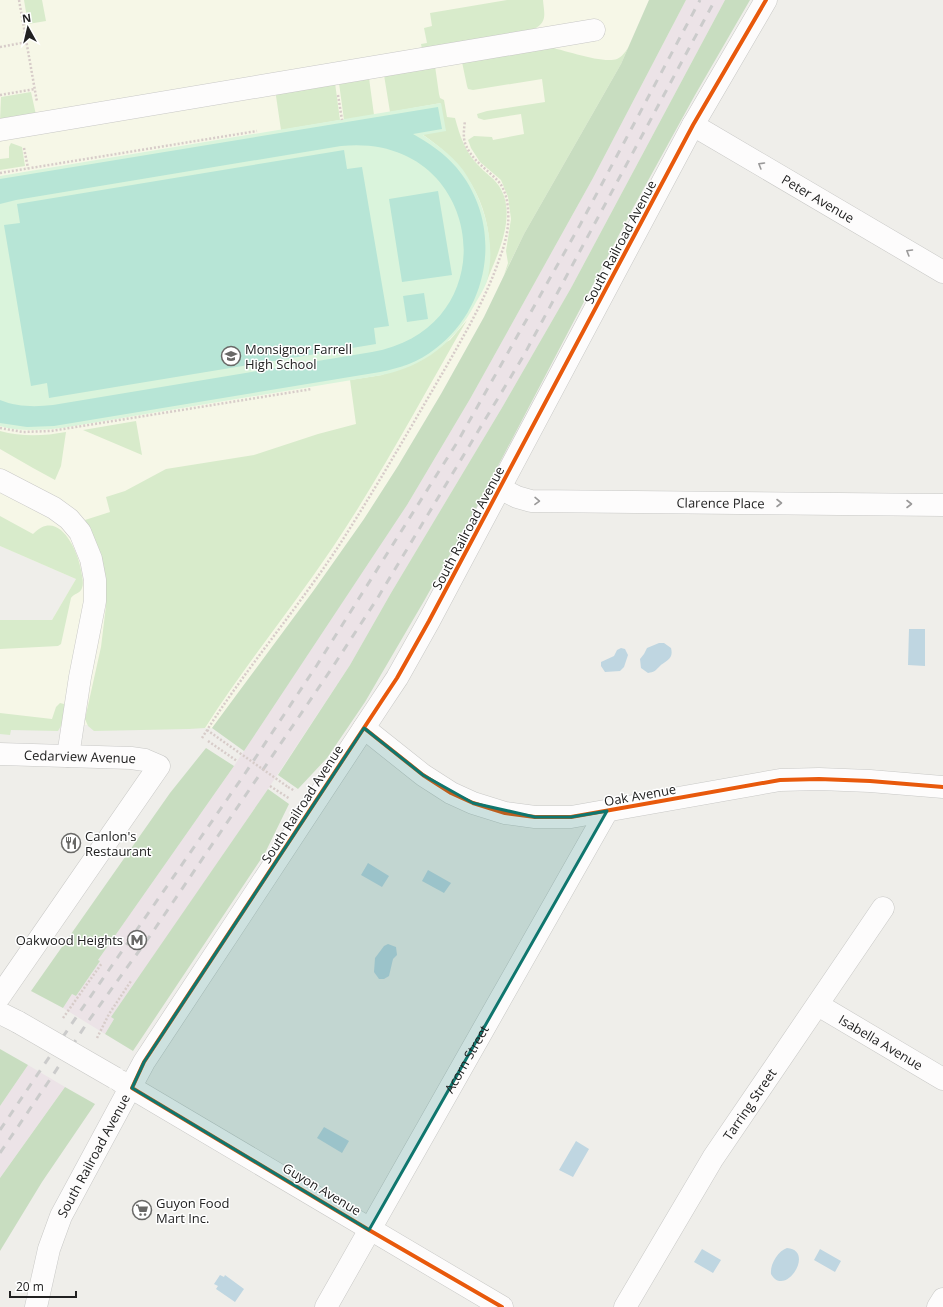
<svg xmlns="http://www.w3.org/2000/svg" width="943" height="1307" font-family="'Open Sans',sans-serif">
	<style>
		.industrial { fill: #ece3e7 }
		.education { fill: #f6f7e7 }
		.grass { fill: #d8ebcb }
		.forest { fill: #c8ddc0 }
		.park { fill: #daf4dc }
		.pitch { fill: #b7e5d6 }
		.water { fill: #bfd6e1 }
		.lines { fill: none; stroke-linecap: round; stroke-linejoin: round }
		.minor-casing { stroke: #c8c8c6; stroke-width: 23 }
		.path { stroke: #d7ccc9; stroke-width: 2.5; stroke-dasharray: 2 2; stroke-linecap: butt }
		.minor { stroke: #fdfcfc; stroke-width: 22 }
		.rail { stroke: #cbcbcb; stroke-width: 3; stroke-dasharray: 8 8; stroke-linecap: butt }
		.minor-bridge-casing { stroke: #c8c8c6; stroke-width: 23; stroke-linecap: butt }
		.path-bridge { stroke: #d7ccc9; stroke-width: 2.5; stroke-dasharray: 2 2; stroke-linecap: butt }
		.minor-bridge { stroke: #fdfcfc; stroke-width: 22 }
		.cycleway-casing { stroke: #fff; stroke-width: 6 }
		.cycleway { stroke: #e8590c; stroke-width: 4 }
		.oneway { stroke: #9a9999 }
		.marked { fill: #0f766e; fill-opacity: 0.2; stroke: #0f766e; stroke-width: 3; stroke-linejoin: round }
		.labels { text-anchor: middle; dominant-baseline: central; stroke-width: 3; stroke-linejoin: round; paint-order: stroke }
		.street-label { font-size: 13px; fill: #212121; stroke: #fff }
		.poi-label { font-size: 13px; fill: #212121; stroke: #fff; text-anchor: start }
	</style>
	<rect width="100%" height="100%" fill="#efeeea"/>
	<path class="industrial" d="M686,0H725L571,288L503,406L391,593L350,665L268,789L112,1017L114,1019L105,1034L63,1008L72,994L76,996L100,961L98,960L234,766L407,505L470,399L593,178Z
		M28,1065L65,1087L0,1178V1106Z"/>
	<path class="education" d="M0,0H649L621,64L524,234L484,317L441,394L398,466L364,519L314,590L212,728L0,723V620H52L76,579L0,546Z"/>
	<path class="grass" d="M24,0H42L46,21L28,24Z
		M507,0H543C544,13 548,22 534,29L422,49L421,44L427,43L424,28L432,26L430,13Z
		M549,47C564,50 603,64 617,59C622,57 625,52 628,48L621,64L524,234L504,275L508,263L506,251L511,219L508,197L501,180L480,162L471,148L468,140L474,136L492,137L493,140L524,134L521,114L484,120L478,118L477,114L487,111L545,102L542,79L473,90L468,89L467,86L462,62Z
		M435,66L439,94L440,98L444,100L447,117L455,118C460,136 465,152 479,166C485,173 494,178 499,186C518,215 497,255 486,283C499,220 475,170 422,134L441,103L390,112L384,75Z
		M369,78L374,115L344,120L339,83Z
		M335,83L340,120L281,130L276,96L277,93Z
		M31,92L36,115L0,121L1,97Z
		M11,143L22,147L25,166L0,170V159L9,158V147Z
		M467,320C423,396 382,474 333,547C292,608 245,665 205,728L189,729L94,731L88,726L85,719L101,647L106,606V586L89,530L85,520L110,512L106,497L125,491L166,469L254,455L318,434L356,424L350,380L382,375L450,340Z
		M136,421L142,455L83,430Z
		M0,431C22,437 44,436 66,432L61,466L55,480L33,468L0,449Z
		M0,516L33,534C58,508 77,548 81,570C82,576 84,583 82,588C80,594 74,593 71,598L61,644L58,646L0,649V620H52L76,579L0,546Z
		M60,703L64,704C67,714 63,724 58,731L11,730L10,735L0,734V713L52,719L56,707Z"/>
	<path class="forest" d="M649,0H686L593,178L470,399L407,505L244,751L212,728L314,590L364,519L398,466L441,394L484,317L524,234L621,64Z
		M725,0H750L695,95L633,208L475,510L424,601L365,702L327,758L298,789L278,775L350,665L391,593L503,406L571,288Z
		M206,748L234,766L98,960L100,961L76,996L72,994L63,1008L31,991L170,793Z
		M268,789L289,804L265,853L133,1051L105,1034L114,1019L111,1017Z
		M0,1049L28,1065L0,1106Z
		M65,1087L95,1104L42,1182L0,1251V1178Z"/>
	<path class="park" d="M441,103L446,131L423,135C439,146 457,159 467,176C486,207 496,246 487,281C484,290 478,298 474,306C454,343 424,366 382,375L62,428C41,430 20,432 0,426V176Z"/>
	<path class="pitch" d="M438,107L442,129L413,134C429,143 444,153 456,167C503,222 492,306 435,349C419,362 400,368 380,372L54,426L27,427L0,423V400C17,407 35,407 53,405L372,352C511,328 485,131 341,146L16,200L0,204V179Z
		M344,150L347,169L362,167L389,326L374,328L376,344L49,398L47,383L31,386L4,225L20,223L17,204Z
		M438,191L452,275L402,282L389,199Z
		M424,293L428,319L407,322L403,296Z"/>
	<path class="water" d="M909,629H925V666L908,665Z
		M659,643H664L671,648C674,660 666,660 659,667C655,671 654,672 648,673L641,668L640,659L644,654L647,648Z
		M621,648L625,649L628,655L624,667L620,671L605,672L601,666V662L614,656L617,650Z
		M368,863L389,876L382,887L361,875Z
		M428,870L451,883L444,893L422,881Z
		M388,944L396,947L397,955L393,959L389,976L384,979H379L374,972L375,958L384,946Z
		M324,1127L349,1141L342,1153L317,1138Z
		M576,1141L589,1149L573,1177L559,1170Z
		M787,1248C816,1250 785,1299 771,1274C770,1264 778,1251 787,1248Z
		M702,1249L721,1260L713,1273L694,1262Z
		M820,1249L841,1261L835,1272L814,1260Z
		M220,1275L224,1277L225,1275L244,1289L235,1302L216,1289L218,1286L214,1284Z"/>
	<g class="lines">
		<g class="minor-casing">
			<g id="minor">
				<path id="s1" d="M693,125L943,272"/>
				<path d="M0,130L594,30"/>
				<path d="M0,480L54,508L69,519L80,532L91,559L95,580V601L80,677L68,756"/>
				<path id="s2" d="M501,489L517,497L531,501L943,505"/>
				<path d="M364,728L423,775L451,793L473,803L505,813L535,817H571L780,780L819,779L870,781L943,787"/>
				<path id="s3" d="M0,754L131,758L145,760L159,766L0,996"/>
				<path id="s4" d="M818,1005L943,1079"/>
				<path d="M0,1013L18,1022"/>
				<path d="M120,1081L502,1307"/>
				<path id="s5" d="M36,1307L49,1249L61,1216L144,1062L381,702L397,678L429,621L693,125L766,0"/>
				<path id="s6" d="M326,1307L607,811"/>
				<path id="s7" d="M625,1307L713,1158L883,908"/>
				<path d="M938,1307L943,1299"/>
			</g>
		</g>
		<path class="path" d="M19,0L37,102
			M0,47L27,42
			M0,95L35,89
			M338,95L342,120
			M24,148L28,168
			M0,173L257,131
			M0,428L23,432L51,431L312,389
			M202,738C243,672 295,612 338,547C376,488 411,427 446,367C466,332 487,296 500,257C504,247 507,236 508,225C509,211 508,192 498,181C487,169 471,160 465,143C463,137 464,128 465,121
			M208,741L237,761
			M270,786L290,799
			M288,787L295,791
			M63,1018L102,963
			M97,1038L109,1014L131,981"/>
		<use href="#minor" class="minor"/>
		<path class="rail" d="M0,1130L77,1016L244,775L317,665L458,441L580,225L700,0
			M0,1153L51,1078L87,1023L152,933L330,671L377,599L524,355L715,0"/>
		<g class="minor-bridge-casing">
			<path id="minor-bridge" d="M18,1022L115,1078"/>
		</g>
		<path class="path-bridge" d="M207,730L288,787"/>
		<use href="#minor-bridge" class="minor-bridge"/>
		<g class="cycleway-casing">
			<path id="cycleway" d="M364,728L423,775L451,793L473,803L505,813L535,817H571L780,780L819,779L870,781L943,787
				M502,1307L369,1230L132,1088L144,1062L381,702L397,678L429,621L693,125L766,0"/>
		</g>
		<use href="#cycleway" class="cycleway"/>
	</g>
	<defs><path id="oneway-chevron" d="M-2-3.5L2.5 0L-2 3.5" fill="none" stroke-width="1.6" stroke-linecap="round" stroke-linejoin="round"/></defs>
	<g class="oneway">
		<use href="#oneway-chevron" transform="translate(761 165) rotate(-149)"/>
		<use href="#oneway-chevron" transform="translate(909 252) rotate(-149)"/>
		<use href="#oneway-chevron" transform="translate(537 501) rotate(1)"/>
		<use href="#oneway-chevron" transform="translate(779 503)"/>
		<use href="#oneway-chevron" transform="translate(909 504)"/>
	</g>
	<path class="marked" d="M364,728L423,775L473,803L535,817H571L607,811L369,1230L132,1088L144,1062Z"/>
	<defs>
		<g id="school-ring" transform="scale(1)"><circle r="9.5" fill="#fff" stroke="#696967" stroke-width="1.5"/><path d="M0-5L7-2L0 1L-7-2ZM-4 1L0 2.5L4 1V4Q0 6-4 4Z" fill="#696967"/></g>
		<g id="restaurant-ring" transform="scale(1)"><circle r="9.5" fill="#fff" stroke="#696967" stroke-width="1.5"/><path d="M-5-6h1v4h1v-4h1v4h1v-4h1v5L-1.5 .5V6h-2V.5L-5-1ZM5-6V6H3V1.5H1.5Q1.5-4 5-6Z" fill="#696967"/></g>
		<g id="metro-ring" transform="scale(1)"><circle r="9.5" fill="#fff" stroke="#696967" stroke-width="1.5"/><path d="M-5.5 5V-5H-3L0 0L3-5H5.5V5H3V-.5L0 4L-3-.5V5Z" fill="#696967"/></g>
		<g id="supermarket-ring" transform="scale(1)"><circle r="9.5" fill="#fff" stroke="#696967" stroke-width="1.5"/><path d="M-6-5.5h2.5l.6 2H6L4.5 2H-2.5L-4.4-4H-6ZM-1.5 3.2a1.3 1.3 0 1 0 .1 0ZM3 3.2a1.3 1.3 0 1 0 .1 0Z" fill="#696967"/></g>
	</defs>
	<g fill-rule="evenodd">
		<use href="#school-ring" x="231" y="356"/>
		<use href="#restaurant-ring" x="71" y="843"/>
		<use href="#metro-ring" x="137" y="940"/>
		<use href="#supermarket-ring" x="142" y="1210"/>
	</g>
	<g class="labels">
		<g class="street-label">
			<text stroke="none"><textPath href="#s1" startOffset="145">Peter Avenue</textPath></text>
			<text transform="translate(620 242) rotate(-62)">South Railroad Avenue</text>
			<text stroke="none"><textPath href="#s2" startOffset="222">Clarence Place</textPath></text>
			<text transform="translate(468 528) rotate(-62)">South Railroad Avenue</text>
			<text stroke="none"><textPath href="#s3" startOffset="80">Cedarview Avenue</textPath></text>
			<text transform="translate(640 795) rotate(-10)">Oak Avenue</text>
			<text transform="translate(302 804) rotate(-57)">South Railroad Avenue</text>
			<text stroke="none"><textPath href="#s4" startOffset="73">Isabella Avenue</textPath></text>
			<text stroke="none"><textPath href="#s6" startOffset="285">Acorn Street</textPath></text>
			<text stroke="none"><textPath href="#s7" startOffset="238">Tarring Street</textPath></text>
			<text stroke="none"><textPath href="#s5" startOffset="163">South Railroad Avenue</textPath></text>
			<text transform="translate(322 1189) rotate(31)">Guyon Avenue</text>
		</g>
		<g class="poi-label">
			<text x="245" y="349">Monsignor Farrell<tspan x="245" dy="15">High School</tspan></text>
			<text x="85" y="836">Canlon's<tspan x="85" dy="15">Restaurant</tspan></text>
			<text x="123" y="940" text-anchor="end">Oakwood Heights</text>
			<text x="156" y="1203">Guyon Food<tspan x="156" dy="15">Mart Inc.</tspan></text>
		</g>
	</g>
	<g transform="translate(28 28) rotate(352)" stroke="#ffffff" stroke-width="3" paint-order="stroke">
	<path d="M0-3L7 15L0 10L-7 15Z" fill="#212121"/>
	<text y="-6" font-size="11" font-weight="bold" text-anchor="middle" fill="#212121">N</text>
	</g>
	<path d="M10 1291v6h66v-6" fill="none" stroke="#212121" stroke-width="2"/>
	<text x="16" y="1291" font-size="12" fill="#212121" stroke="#ffffff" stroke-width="3" paint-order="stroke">20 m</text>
</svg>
